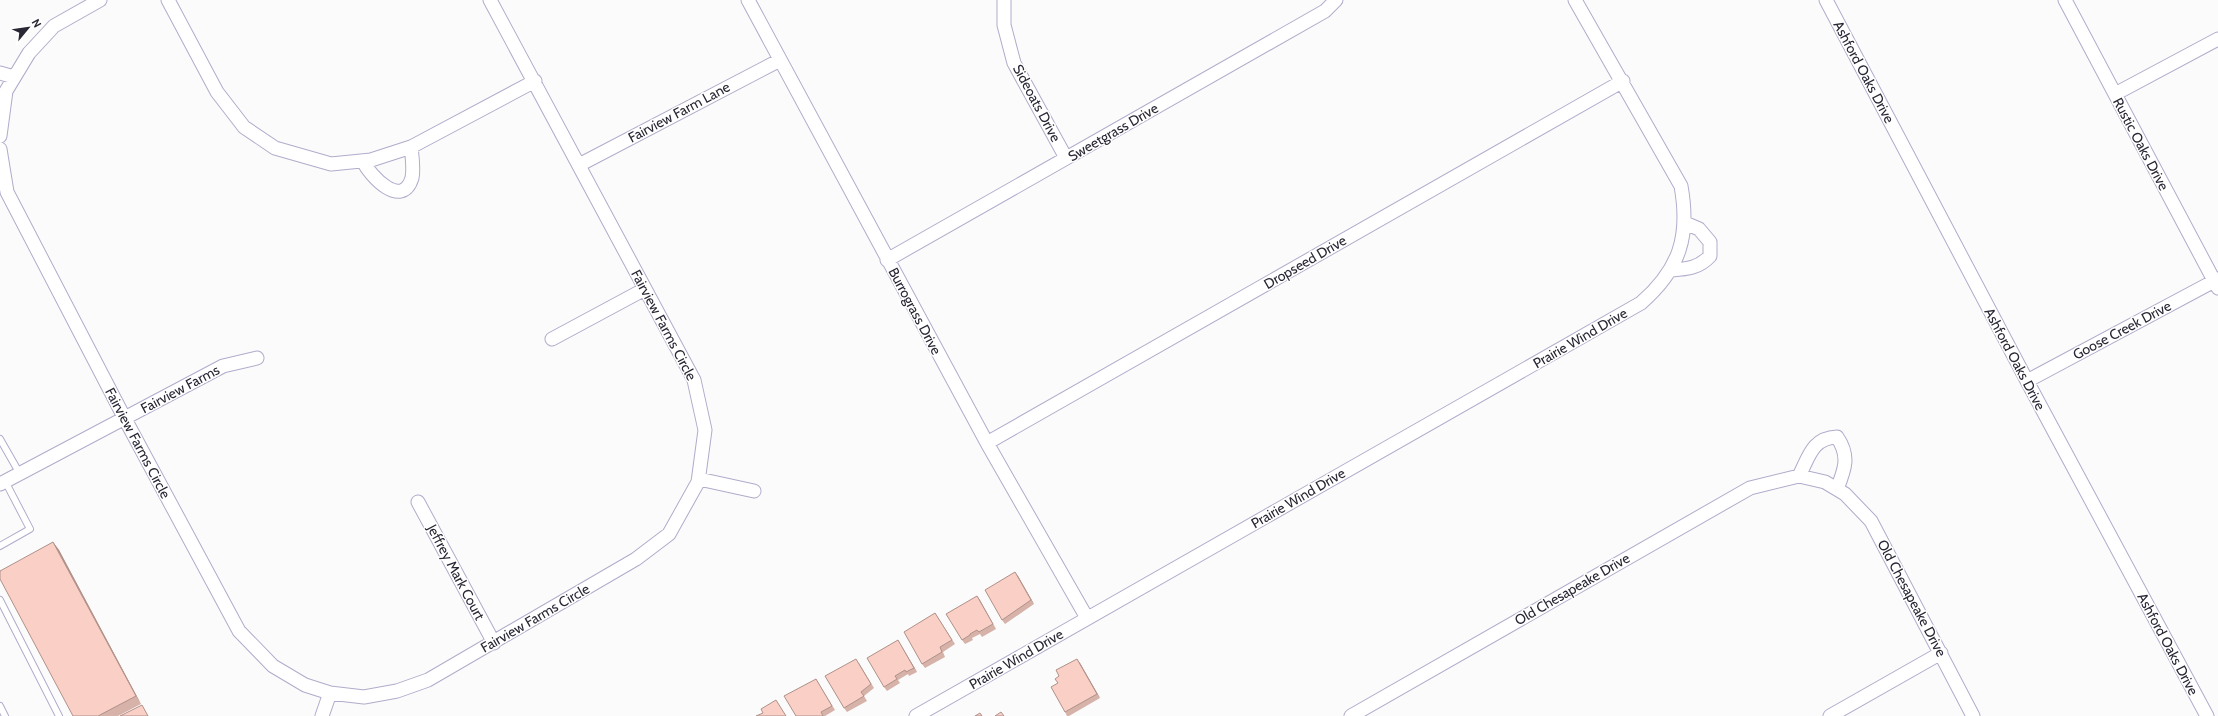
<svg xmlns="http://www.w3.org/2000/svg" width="2218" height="716" font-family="Cabin,sans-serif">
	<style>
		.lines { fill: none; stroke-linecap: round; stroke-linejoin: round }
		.lane-casing { stroke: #b2abcb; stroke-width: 8 }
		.street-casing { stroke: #b2abcb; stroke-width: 15 }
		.lane { stroke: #fff; stroke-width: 6 }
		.street { stroke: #fff; stroke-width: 13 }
		.wall { fill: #d7b2a9 }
		.shaded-wall { fill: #af918a }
		.building { fill: #facfc5; stroke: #af918a }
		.labels { text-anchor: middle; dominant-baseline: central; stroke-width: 3; stroke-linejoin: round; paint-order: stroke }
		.street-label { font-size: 14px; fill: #2a2734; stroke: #fff }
	</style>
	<rect width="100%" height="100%" fill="#fbfbfb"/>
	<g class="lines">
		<g class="lane-casing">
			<path id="lane" d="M0,439L20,474
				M0,546L30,529L5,481
				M0,600L59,716
				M0,706L5,716"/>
		</g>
		<g class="street-casing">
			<path id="street" d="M168,0L217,92L244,127L275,148L331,164L371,160L411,147L535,81
				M748,0L987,443L1087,618
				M1004,0V25L1014,63L1066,158
				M1826,0L2027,381L2207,716
				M2065,0L2218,288
				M0,73L14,77
				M2115,94L2218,39
				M0,136L6,91L29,53L54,26L100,0
				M0,149L7,192L125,419L239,631L273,666L305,685L330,693L364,697L397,691L428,680L636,559L669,534L698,482L705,430L694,380L490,0
				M363,161C370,176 402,210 412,178C414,168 412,156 411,147
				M579,165L780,60
				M887,260L1325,11L1336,0
				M1672,270C1687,269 1699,268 1710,256V242L1699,229L1685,223
				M552,339L645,289
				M2027,381L2218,279
				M987,443L1623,81
				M1799,476C1809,457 1812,438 1837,437C1850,456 1845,469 1837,489
				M699,479L754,491
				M0,484L223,366L257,358
				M418,502L494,643
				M322,716L330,693
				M916,716L1641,303C1680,269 1690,236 1681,186L1575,0
				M1351,716L1750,488L1799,476L1825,482L1845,494L1871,521L1973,716
				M1830,716L1941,653"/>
		</g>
		<use href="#lane" class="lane"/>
		<use href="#street" class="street"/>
	</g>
	<path class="wall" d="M53,542L59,550L141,704L118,716H73Z
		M1018,576L1034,604L1005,624L1002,620Z
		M977,596L996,629L982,637L980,634L972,638L973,640L965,644L962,640Z
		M935,613L955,644L943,652L945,657L925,668L922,664Z
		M901,645L917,672L909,676L908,674L898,680L900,683L887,691L884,687Z
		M859,663L874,688L864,696L867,701L847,712L844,708Z
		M1080,663L1100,698L1069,716H1067L1065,712L1058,683Z
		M816,679L835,710L825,716H796Z"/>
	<path class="shaded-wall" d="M53,542L59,550L141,704L136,696Z
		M1015,572L1018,576L1034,604L1031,600Z
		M977,596L980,600L996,629L993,624Z
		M898,640L901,645L917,672L914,668Z
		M1077,659L1080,663L1100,698L1097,694Z"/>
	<path class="building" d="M53,542L136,696L98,716H73L0,579V571Z
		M1015,572L1031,600L1002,620L985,590Z
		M977,596L993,624L979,632L977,630L970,634V635L962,640L946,614Z
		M935,613L952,640L940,647L942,652L922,664L904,632Z
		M898,640L914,668L906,672L905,670L895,676L897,679L884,687L867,658Z
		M856,659L871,684L861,692L864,696L844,708L825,676Z
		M1077,659L1097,694L1065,712L1051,687L1058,683L1055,679L1059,676L1056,670Z
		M816,679L832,706L821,712L823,716H796L784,696Z
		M776,700L786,716H756L763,713L761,709Z
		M142,705L148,716H120Z
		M1001,712L1004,716H995Z
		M980,713L982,716H975Z"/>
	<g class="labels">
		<g class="street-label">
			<text transform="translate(1864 72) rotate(62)">Ashford Oaks Drive</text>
			<text transform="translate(1037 103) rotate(62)">Sideoats Drive</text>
			<text transform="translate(679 112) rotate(-28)">Fairview Farm Lane</text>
			<text transform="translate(1113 132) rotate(-30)">Sweetgrass Drive</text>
			<text transform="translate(2141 144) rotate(62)">Rustic Oaks Drive</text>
			<text transform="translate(1305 262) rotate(-30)">Dropseed Drive</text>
			<text transform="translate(915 311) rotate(62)">Burrograss Drive</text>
			<text transform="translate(664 325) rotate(62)">Fairview Farms Circle</text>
			<text transform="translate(2122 330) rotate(-28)">Goose Creek Drive</text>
			<text transform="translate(1580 338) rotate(-30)">Prairie Wind Drive</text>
			<text transform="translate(2015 359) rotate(62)">Ashford Oaks Drive</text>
			<text transform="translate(180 389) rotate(-28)">Fairview Farms</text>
			<text transform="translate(138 443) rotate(62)">Fairview Farms Circle</text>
			<text transform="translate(1298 498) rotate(-30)">Prairie Wind Drive</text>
			<text transform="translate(456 572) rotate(62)">Jeffrey Mark Court</text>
			<text transform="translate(1572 589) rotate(-30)">Old Chesapeake Drive</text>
			<text transform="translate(1912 598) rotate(62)">Old Chesapeake Drive</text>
			<text transform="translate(535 618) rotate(-30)">Fairview Farms Circle</text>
			<text transform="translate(2168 644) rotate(62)">Ashford Oaks Drive</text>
			<text transform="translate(1016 659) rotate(-30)">Prairie Wind Drive</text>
		</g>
	</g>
	<g transform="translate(28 28) rotate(61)" stroke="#ffffff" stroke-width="3" paint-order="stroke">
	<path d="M0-3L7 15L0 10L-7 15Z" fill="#2a2734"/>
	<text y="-6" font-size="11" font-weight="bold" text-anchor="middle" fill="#2a2734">N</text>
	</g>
</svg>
